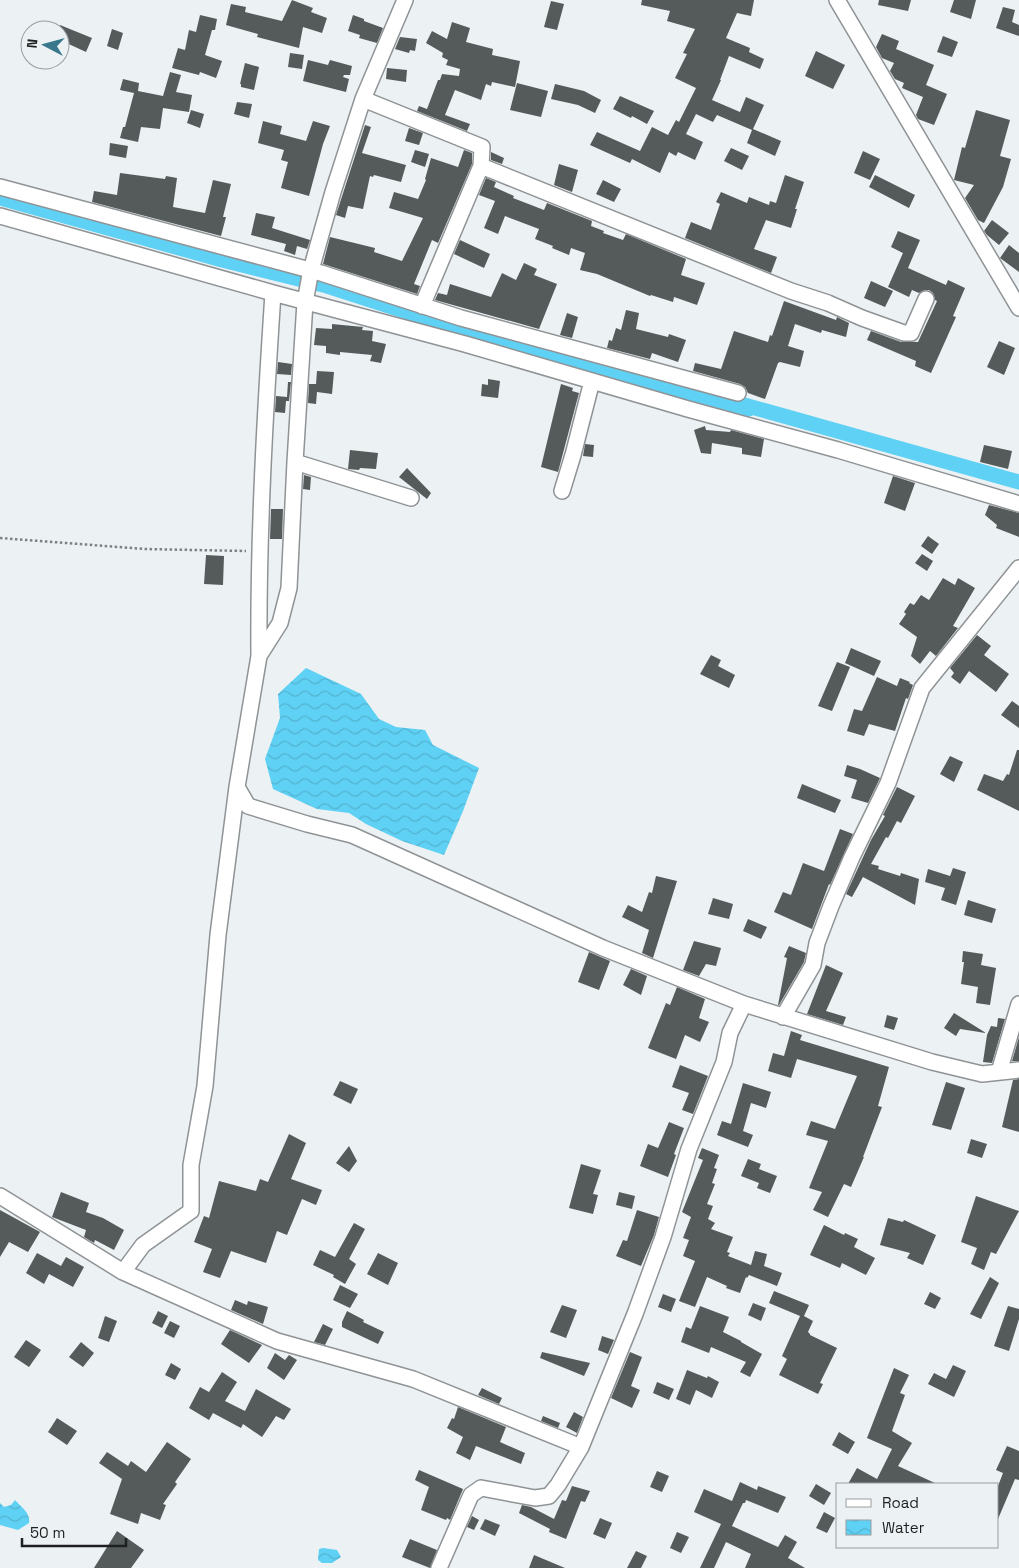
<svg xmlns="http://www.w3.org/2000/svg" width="1019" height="1568" font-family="'Space Grotesk',sans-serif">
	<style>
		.water { fill: url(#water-waves) }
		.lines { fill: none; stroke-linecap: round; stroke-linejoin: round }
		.canal { stroke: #5fd1f4; stroke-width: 15 }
		.building { fill: #555a5b }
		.minor-casing { stroke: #8f9395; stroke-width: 18 }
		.path { stroke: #7d8081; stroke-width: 2.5; stroke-dasharray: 2.5 2.5; stroke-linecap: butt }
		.minor { stroke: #fff; stroke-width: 15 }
	</style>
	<defs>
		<pattern id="water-waves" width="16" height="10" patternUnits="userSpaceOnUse" patternTransform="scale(1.25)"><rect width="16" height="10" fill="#5fd1f4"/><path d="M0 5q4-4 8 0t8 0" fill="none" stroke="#52b3d1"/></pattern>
	</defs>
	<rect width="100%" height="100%" fill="#ecf1f3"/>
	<path class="water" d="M306,668L361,694L379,719L396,727L425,730L433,745L479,768L463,811L444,855L402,841L366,824L349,813L317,809L273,789L265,759L280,718L278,694Z
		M15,1500C21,1507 31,1513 29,1523L18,1530L0,1525V1503L4,1507L11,1505Z
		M323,1548L337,1550L341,1557L332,1563H322L318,1560L319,1549Z"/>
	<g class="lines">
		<path class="canal" d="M0,198L222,260L327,286L485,337L749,409
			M741,404L1019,482"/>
	</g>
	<path class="building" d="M292,0L313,8L311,12L327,18L322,33L303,27L299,48L257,37L258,34L226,25L231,4L246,7L245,12L282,21Z
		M642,0H754L751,16L737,13L726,38L750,48L749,52L764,59L760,69L729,56L720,80H721L712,100L740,112L746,97L764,105L753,129L781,141L775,156L747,143L752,130L717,115L713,122L696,114L686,134L703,142L695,160L678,152L676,156L669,152L660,173L632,159L630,163L590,145L597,132L640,151L652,127L668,135L676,120L679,122L696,88L675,78L687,54L683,53L695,29L667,21L670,11L641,5Z
		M879,0H911L908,11L878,5Z
		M954,0H976L971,19L950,12Z
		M551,1L564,4L557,30L544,27Z
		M1003,7L1015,10L1012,22L1019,25V36L996,28Z
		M200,15L217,19L215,30H212L205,55L222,61L216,78L200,72L199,75L172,68L178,48L185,50L189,30L196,32Z
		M353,15L364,19V21L383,28L377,43L359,38L360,35L348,31Z
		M452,22L470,28L466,42L493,49L492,55L520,61L515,87L492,82L491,86L486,84L481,100L455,90L445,115L470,124L467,131L417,111L419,106L427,109L438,80H440L442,74L459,76L460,69L446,65L448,60L442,57L443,53L426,43L432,31L447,39Z
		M60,25L92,38L86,52L60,40Z
		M112,29L123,33L118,50L107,46Z
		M882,34L899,41L896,49L934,65L926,85L947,94L934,125L918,119L916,115L923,97L902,88L904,83L895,79L890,71L894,63L882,58L876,47Z
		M943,36L958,42L952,57L937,52Z
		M400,37L417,39L415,51L410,50L409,53L395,49Z
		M816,51L845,65L833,89L805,76Z
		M290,53L304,55L302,69L288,67Z
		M308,60L328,65L330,60L352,66L350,75H344L343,77L349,79L346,92L303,81Z
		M245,63L259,67L254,90L241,87V84H240Z
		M387,68L407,70L406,82L386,79Z
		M170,72L181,75L176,92L192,95L189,112L163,108L160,129L141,127L138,142L120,138L123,127H125L134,93L120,90L123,79L139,83L138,91L163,96Z
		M517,83L548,91L541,117L510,110Z
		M555,84L584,91L601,100L595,113L578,105L551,99Z
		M620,96L654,111L647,124L632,116L631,118L613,109Z
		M237,102L252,104L249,118L234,114Z
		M191,110L204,114L200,128L187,123Z
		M976,110L1010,120L1000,156L1011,159L1003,187L984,223L978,220L965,198L974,185L954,180L962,147L965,148Z
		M263,121L282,126L280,134L306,141L313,121L330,126L323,144L309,196L281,188L288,162L281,160L284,150L258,143Z
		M365,125L371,127L362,153L406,165L401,182L374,175L373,177L370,176L363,209L348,206L345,218L336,215Z
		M409,128L423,133L419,145L405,141Z
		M110,143L128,146L126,158L109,155Z
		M731,148L749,156L742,170L724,161Z
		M415,150L429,154L425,167L411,162Z
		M464,150L472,153V164L438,243L432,240L414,284L420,286L417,294L323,264L330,237L375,248L374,252L402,261L423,218L389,208L394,192L418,199L426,180L425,179L431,158L458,167Z
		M863,151L880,159L870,180L854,173Z
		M491,152L504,158L502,164L491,160Z
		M559,164L578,170L572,192L554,185Z
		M120,173L165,179L166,176L177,178L173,207L205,213L213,180L231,184L223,217H226L221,236L92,202L94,191L117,195Z
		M785,175L804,182L795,209H797L791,228L766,220L754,249L777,257L771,273L685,238L691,222L711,230L720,204L716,202L721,192L747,203L749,197L769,205L770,201L776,203Z
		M875,175L915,195L909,208L869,187Z
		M486,178L496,182L494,187L514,196L513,198L544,210L547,203L592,221L591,226L604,231L603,233L623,240L626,234L686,259L681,275L705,283L697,305L674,297L673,302L651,295L650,296L597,274L580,270L585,253L571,248L569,255L552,248L553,246L535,239L539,229L505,216L498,234L484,228L495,201L479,195Z
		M603,180L621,189L614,202L596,194Z
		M256,213L275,217L272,228L310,240L307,249L297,246L295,255L284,251L286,244L251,235Z
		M992,220L1009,233L999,245L987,235L984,231Z
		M898,231L920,240L908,268L946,285L948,280L965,288L953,316L956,317L931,373L915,366L916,361L867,340L871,331L901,342H918L937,301L935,300L933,293L929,290H925L919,293L912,290L909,297L888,287L903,253L891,247Z
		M460,240L490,254L484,268L454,254Z
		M1009,245L1019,253V272L1000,258Z
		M524,263L537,269L534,275L557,284L539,329L435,300L438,293L447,295L450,284L491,297L502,273L516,280Z
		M871,281L893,291L885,307L864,298Z
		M784,301L836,320L837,317L849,323L846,337L822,330L821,333L795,324L788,346L804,351L800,367L780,362L778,363L765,399L748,393L745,387L740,384L693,371L695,363L721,369L734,331L768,342L770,335L772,336Z
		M626,310L639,313L636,329L668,337L669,334L686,340L678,362L652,353L650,359L607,348L609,340L612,341L616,328L621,330Z
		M567,313L578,317L572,338L560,335Z
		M332,324L363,327L362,330L373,331L372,341L386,344L381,363L370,361L372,355L340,352V355L326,353V346L314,345L316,328L332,329Z
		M999,341L1015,348L1004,375L987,367Z
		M278,362L292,364L291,375L277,374Z
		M317,371L334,372L332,394L317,392L316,404L308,403L309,384H316Z
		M488,379L500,381L498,398L481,396L482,384L488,385Z
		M288,382H291L289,401H286L285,413L275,412L276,396L287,397Z
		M561,384L573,388L572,391L579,393L558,472L541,467Z
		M705,426L706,430L730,432L731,430L764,439L761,457L742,454V448L712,443L711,454L701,453L694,430Z
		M585,444L594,445L593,457L583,456Z
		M984,445L1012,451L1008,469L980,462Z
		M350,450L378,453L376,469L360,468L359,470L348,469Z
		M407,468L431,493L427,499L399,477Z
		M304,475L311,477L310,490L303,489Z
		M893,476L915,483L905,511L884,503Z
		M989,505L1019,513V537L996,528L997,525L985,515Z
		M271,509H283L282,539H270Z
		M928,536L939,544L932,554L921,546Z
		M922,554L933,561L927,571L915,563Z
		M206,555L224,556L223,585L204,584Z
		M943,578L955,585L958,578L975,588L953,626L958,628L936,656L930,651L920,664L911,656L917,637L899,624L906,614L904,612L910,603L914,605L921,595L929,600Z
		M977,635L991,646L984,655L1009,674L996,692L969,671L960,684L951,677L954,673L950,668Z
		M851,648L881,661L874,676L845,663Z
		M711,655L721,660L718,666L735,675L729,688L700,674Z
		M837,662L850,667L832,711L818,706Z
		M877,677L897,686L900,678L910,682L909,683L913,685L908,699L906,698L895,731L869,724L864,736L847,731L854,709L862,711Z
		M1012,701L1019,706V728L1001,715Z
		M1017,750H1019V811L977,790L984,774L1003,781L1007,774L1009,775Z
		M950,756L963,762L954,782L940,774Z
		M847,765L860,769L880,778L868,803L851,798L857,780L844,776Z
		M802,784L841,800L835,813L797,798Z
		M897,787L915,796L901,823L897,821L888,838L886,837L871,864L879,866L878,869L900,876L901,873L919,879L915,905L863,877L852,897L846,894L871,840L885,816L883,815Z
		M840,829L853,834L830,885L829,884L812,929L774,912L783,892L791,895L803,863L824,871Z
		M953,868L966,872L956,905L941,900L945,888L925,882L928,869L950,876Z
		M656,876L677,881L653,958L642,953L649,930L622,917L628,905L642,912L649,892L652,893Z
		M713,898L733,904L729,919L708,914Z
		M968,900L996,909L992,923L964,915Z
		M748,919L767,927L761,939L743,931Z
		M694,941L721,948L716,966L706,964L699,976L683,970Z
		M789,946L806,953L804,962L779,1005H778L787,958L784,957Z
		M963,951L983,954L981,965L996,968L990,1005L976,1003L978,987L961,984L964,962H962Z
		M589,952L610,961L599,990L578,982Z
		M826,965L843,973L826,1011L846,1017L843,1025L807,1014Z
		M631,969L647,976L641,995L623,985Z
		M677,987L705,999L699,1018L709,1022L700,1042L685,1035L676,1059L648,1048L666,1003L670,1005Z
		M954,1013L986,1033L960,1029L956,1036L944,1028Z
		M887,1015L898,1018L894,1030L884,1027Z
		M998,1018L1005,1019L992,1063L983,1062L987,1035L991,1026L997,1027Z
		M791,1031L802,1035L800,1040L889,1067L878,1106L882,1107L863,1157H864L851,1187L844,1184L828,1217L813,1210L822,1192L809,1188L828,1141L806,1135L811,1121L835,1129L857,1076L797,1059L791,1078L768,1071L773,1053L784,1056Z
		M1019,1037V1061H1012Z
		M680,1065L708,1076L693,1114L682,1110L689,1093L672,1087Z
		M1019,1079V1132L1002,1127L1013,1080Z
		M340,1081L358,1089L351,1104L333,1095Z
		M946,1082L965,1088L951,1130L932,1125Z
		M743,1083L771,1092L766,1108L751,1103L743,1131L753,1135L748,1147L717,1135L722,1121L731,1124Z
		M669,1122L684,1128L674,1154L676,1155L668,1177L640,1166L648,1144L658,1148Z
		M289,1134L306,1143L291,1179L322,1190L316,1205L302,1199L287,1235L277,1231L266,1263L231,1251L220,1278L203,1272L212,1249L194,1242L204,1216L209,1218L219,1181L256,1191L260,1179L268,1182Z
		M971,1139L987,1144L982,1158L967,1153Z
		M349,1146L357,1161L349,1172L336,1163Z
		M702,1148L719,1155L714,1168L717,1169L712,1183L715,1184L707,1204L713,1206L708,1219L715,1223L711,1229L733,1237L727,1252L730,1253L728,1256L751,1265L755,1251L767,1254L764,1266L782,1273L777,1286L749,1275L747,1278L746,1277L740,1293L726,1288L727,1286L707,1277L695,1307L679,1301L695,1261L683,1256L689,1240L683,1238L691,1217L682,1212L703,1160L698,1158Z
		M748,1159L761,1164L759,1169L777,1176L770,1193L757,1188L759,1183L741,1176Z
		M581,1164L601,1170L593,1194L598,1195L593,1214L569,1208Z
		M61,1192L89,1203L86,1212L103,1218L124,1230L114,1250L95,1240L94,1243L84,1237L86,1230L52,1217Z
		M619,1192L635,1196L632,1209L616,1205Z
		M976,1196L1019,1211L996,1254L991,1252L984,1270L971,1264L977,1248L961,1242Z
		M0,1210L40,1232L28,1252L9,1242L0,1257Z
		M637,1210L659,1217L654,1235L641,1266L616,1256L623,1240L627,1241Z
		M888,1218L903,1222L904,1220L936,1235L923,1265L907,1258L910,1253L880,1245Z
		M354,1223L365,1229L349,1259L356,1264L345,1284L333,1277L334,1275L313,1265L320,1250L335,1257Z
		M824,1225L844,1235L845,1233L858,1239L854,1247L875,1258L866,1275L842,1263L840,1268L810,1255Z
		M37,1253L61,1266L66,1257L84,1267L73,1287L49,1274L44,1284L26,1273Z
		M378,1253L398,1263L388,1285L367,1274Z
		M990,1277L999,1283L981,1319L970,1314Z
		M340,1285L358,1294L350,1308L333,1300Z
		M774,1291L809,1305L804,1316L813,1321L808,1332L810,1334V1335L837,1348L820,1383L823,1384L818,1394L779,1375L787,1359L782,1356L800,1316L769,1303Z
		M930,1292L941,1298L935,1309L924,1304Z
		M663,1294L676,1299L671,1312L658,1307Z
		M235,1300L247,1305L248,1301L268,1307L263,1324L231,1310Z
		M753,1303L766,1308L761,1321L748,1315Z
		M562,1305L577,1310L566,1338L550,1332Z
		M700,1306L729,1317L723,1332L741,1341V1342L762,1354L750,1377L740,1372L746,1362L711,1347L709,1353L681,1342L686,1327L691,1329Z
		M1008,1306L1019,1309V1319L1009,1351L994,1346Z
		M158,1311L168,1316L162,1328L152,1323Z
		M347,1311L364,1320L363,1322L384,1332L378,1344L342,1327V1322Z
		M105,1316L117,1321L109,1342L98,1338Z
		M170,1321L180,1326L174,1338L164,1333Z
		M323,1324L333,1329L325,1345L314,1342Z
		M230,1330L262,1345L249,1363L221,1344Z
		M602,1336L614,1340L608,1354L598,1350Z
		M26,1340L41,1350L29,1367L14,1357Z
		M81,1342L94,1353L83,1367L69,1357Z
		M542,1352L590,1363L584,1376L540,1358Z
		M630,1352L642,1357L631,1386L640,1390L632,1408L611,1398Z
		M275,1353L285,1360L289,1355L297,1360L284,1380L267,1368Z
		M171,1363L181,1369L175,1380L165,1375Z
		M953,1365L966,1371L954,1397L928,1384L934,1373L946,1379Z
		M894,1368L909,1375L900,1393L905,1395L892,1431L912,1443L898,1466L937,1484H848L857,1468L877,1479L892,1449L867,1438Z
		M687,1370L707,1378L708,1376L719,1382L712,1398L696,1390L690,1405L676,1399Z
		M222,1372L237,1382L225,1401L245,1411L256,1389L291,1409L284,1420L276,1416L262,1437L243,1424L241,1428L213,1413L209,1420L189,1408L200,1387L209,1392Z
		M657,1382L674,1389L669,1400L653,1393Z
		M482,1388L502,1398L499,1404L478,1395Z
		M458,1407L506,1427L500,1442L525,1453L521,1464L476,1446L470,1460L456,1453L463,1437L447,1428L452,1418L454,1419Z
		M574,1412L583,1417L577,1433L566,1427Z
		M543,1416L560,1423L558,1428L541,1421Z
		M57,1418L77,1431L67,1445L48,1432Z
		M839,1432L855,1442L848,1454L832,1445Z
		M167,1442L191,1459L175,1482L177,1484L163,1504L166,1505L160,1520L141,1513L138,1524L110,1514L122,1479L99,1463L107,1452L128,1466L131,1461L146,1472Z
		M1007,1446L1019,1451V1480L1015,1479L998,1519V1486L1003,1473L996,1470Z
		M419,1470L463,1489L450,1520L447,1518L446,1520L421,1510L429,1487L415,1480Z
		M657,1471L669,1476L662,1492L650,1487Z
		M740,1482L757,1490L758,1486L786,1497L778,1513L746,1500L745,1503H743L732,1526L778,1547L785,1535L797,1542L788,1558L805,1568H745L751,1554L726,1542L714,1568H700L721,1524L694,1512L704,1489L732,1501Z
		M816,1484L831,1493L824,1505L809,1496Z
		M572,1486L590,1491L585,1502L581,1501L566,1539L549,1532L550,1529L519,1513L522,1505L531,1507L554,1519L562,1500L566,1501Z
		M824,1512L835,1518L827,1533L816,1528Z
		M472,1516L479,1520L474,1530L467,1527Z
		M600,1518L612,1523L605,1539L593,1534Z
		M485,1519L500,1525L495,1536L480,1529Z
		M117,1531L144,1550L131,1568H94Z
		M677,1532L689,1537L681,1553L670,1548Z
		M410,1539L437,1550L430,1568L402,1557Z
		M636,1551L647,1556L641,1568H627Z
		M534,1555L565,1568H529Z"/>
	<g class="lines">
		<g class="minor-casing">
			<path id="minor" d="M405,0L363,99L333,192L311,270L305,302L295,462L289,588L280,623L259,656L237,787L248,806L307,824L352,835L603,948L744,1004
				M837,0L1019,308
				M363,99L482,147L481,166L422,306
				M481,166L791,291L828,303L862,318L904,333H911L926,299
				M0,187L321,273L461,318L738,393
				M0,216L273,293L465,344L688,409L838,450L1019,504
				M295,462L411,498
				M562,491L573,455L592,381
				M259,656C258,535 265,414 273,293
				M783,1017L813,965L817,943L831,906L852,857L888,783L922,688L1019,568
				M999,1072L1019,1004
				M0,1196L123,1272L277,1341L413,1379L581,1447
				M123,1272L143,1245L191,1211V1165L205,1086L218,935L237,787
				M439,1568L471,1495L481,1488L535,1498L549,1496L558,1485L581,1447L635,1314L663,1237L689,1149L724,1062L730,1033L744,1004L932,1062L982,1074L1019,1070"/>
		</g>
		<path class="path" d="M0,538L145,549L246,551"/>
		<use href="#minor" class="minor"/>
	</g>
	<rect x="836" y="1483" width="162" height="65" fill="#ecf1f3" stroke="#9a9d9f"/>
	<rect x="846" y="1499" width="25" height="8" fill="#ffffff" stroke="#9a9d9f"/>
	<text x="882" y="1508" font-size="15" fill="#1e2020">Road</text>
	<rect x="846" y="1520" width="25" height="15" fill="url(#water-waves)" stroke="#9a9d9f"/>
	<text x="882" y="1533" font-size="15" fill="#1e2020">Water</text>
	<g transform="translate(45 45) rotate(276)"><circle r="24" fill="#ecf1f3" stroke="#9a9d9f"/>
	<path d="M0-4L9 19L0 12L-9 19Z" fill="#38778c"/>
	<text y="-8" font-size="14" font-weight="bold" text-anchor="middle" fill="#1e2020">N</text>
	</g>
	<path d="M22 1538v8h104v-8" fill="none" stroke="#1e2020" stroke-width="2.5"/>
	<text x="30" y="1538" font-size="15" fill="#1e2020" stroke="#ecf1f3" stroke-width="4" paint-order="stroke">50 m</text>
</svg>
